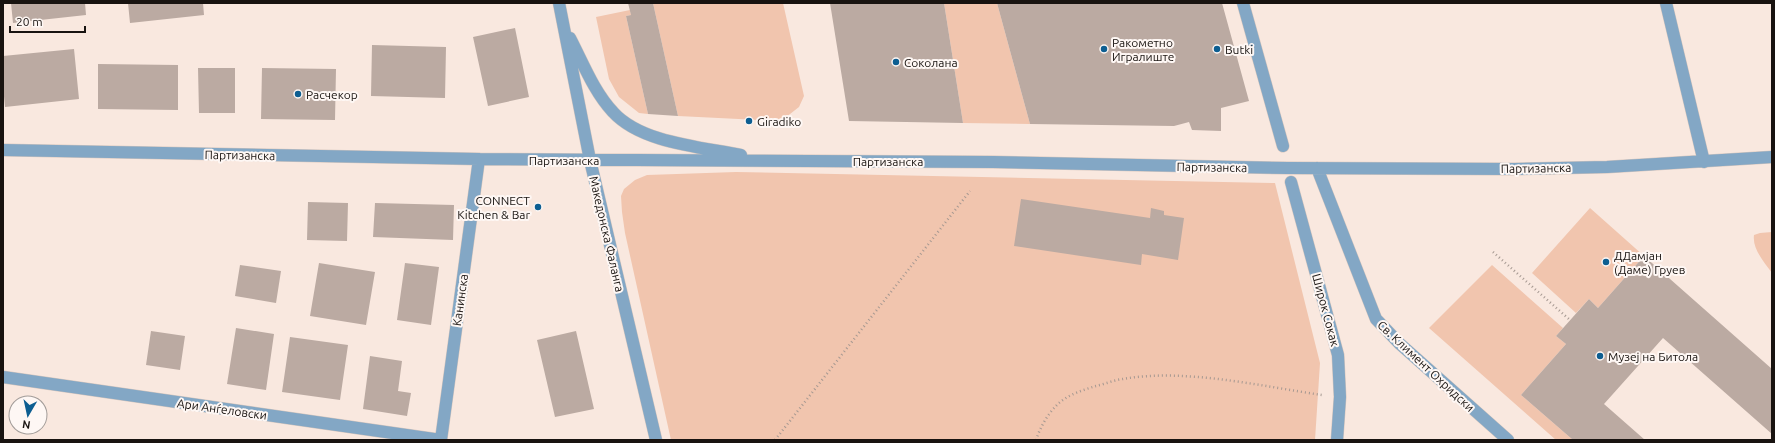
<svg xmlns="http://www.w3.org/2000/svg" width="1775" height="443" font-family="Ubuntu,sans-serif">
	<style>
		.green { fill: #f1c5ae }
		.building { fill: #bbaaa2 }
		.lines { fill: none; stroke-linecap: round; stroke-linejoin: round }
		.minor-casing { stroke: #d5c6be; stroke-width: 13 }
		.path { stroke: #a59891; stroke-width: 2.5; stroke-dasharray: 1 3; stroke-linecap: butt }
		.minor { stroke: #83a7c5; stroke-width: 12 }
		.poi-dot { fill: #0d5e91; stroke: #fef7f4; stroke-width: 1.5 }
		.labels { text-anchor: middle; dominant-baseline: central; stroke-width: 4; stroke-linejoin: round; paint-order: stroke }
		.poi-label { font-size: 12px; fill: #181310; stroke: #fef7f4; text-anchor: start }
		.street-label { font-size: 12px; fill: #181310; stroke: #fef7f4 }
	</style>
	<rect width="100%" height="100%" fill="#f9e8df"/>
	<path class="green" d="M653,3H783L804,96L799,107L781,121L678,116Z
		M944,3H997L1030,124L963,123Z
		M630,10L631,15L626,16L648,114L639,113L619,97L609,79L596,17Z
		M736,172L1275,183L1320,363L1315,440H671L625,233L622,212L621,196L624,189L635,180L647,175Z
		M1590,208L1644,256L1598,308L1589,299L1576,313L1532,273Z
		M1772,232V273C1765,263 1752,249 1754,235L1760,233Z
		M1492,265L1563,328L1556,336L1566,344L1521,395L1573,440H1556L1429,328Z"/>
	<path class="building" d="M11,3H85L86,15L13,23Z
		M128,3H203L204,15L130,23Z
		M628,3H653L678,116L648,114L626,16L631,15Z
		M830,3H944L963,123L849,121Z
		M997,3H1222L1249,101L1221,108V131L1192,130L1189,122L1174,126L1030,124Z
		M515,28L529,97L488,106L473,37Z
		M372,45L446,47L445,98L371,96Z
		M74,49L79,99L5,107L3,86V56Z
		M98,64L178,65V110L98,109Z
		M198,68H235V113H199Z
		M262,68L336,69L335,120L261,119Z
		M1021,199L1150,218L1151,208L1164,211V215L1184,218L1178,260L1142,254L1141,265L1014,246Z
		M308,202L348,203L347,241L307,240Z
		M375,203L454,205L453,240L373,237Z
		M1644,256L1772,369V434L1663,338L1604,404L1645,440H1573L1521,395L1566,344L1556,336L1589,299L1598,308Z
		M319,263L375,272L366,325L310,316Z
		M405,263L439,267L431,325L397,320Z
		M240,265L281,271L276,303L235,296Z
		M236,328L274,334L266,390L227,384Z
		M151,331L185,336L180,370L146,365Z
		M576,331L594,409L555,417L537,340Z
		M290,337L348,345L340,400L282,392Z
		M370,356L402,361L398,391L411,393L407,416L363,409Z"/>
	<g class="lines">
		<g class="minor-casing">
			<path id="minor" d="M559,3L590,160L656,440
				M1243,3L1283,146
				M1666,3L1704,162
				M570,38C583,63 594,92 613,112C641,143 701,147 741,155
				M3,150L479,159L993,162L1288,168L1515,169L1607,167L1772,157
				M1317,168L1376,319L1400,344L1508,440
				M1291,182L1338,355L1340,397L1337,440
				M3,377L441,440
				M441,440L479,159"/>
		</g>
		<path class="path" d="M1493,252L1570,320
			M775,440L970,191
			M1036,440C1040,428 1047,415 1056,406C1066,395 1083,390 1096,386C1105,384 1114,380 1123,379C1184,368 1260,386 1322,395"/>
		<use href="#minor" class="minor"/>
	</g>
	<g class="poi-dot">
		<circle cx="1104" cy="49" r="4"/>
		<circle cx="1217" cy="49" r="4"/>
		<circle cx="896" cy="62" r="4"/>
		<circle cx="298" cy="94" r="4"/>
		<circle cx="749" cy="121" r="4"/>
		<circle cx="538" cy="207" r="4"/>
		<circle cx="1606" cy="262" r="4"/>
		<circle cx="1600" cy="356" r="4"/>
	</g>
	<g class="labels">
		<g class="poi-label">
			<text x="1112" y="42">Ракометно<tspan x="1112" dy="14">Игралиште</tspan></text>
			<text x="1225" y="49">Butki</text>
			<text x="904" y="62">Соколана</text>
			<text x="306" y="94">Расчекор</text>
			<text x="757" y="121">Giradiko</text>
			<text x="530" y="200" text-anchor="end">CONNECT<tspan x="530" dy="14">Kitchen &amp; Bar</tspan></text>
			<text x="1614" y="255">ДДамјан<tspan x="1614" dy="14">(Даме) Груев</tspan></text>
			<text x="1608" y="356">Музеј на Битола</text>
		</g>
		<g class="street-label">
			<text transform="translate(240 155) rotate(1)">Партизанска</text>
			<text x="564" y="160">Партизанска</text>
			<text x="888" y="161">Партизанска</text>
			<text transform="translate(1212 167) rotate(1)">Партизанска</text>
			<text transform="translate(1536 168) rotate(-1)">Партизанска</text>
			<text transform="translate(607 234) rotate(77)">Македонска Фаланга</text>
			<text transform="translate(460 300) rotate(-82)">Канинска</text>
			<text transform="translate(1326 310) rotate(75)">Широк Сокак</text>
			<text transform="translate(1426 366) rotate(43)">Св. Климент Охридски</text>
			<text transform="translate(222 409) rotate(8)">Ари Анѓеловски</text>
		</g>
	</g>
	<rect width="1775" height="443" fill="none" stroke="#181310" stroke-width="8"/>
	<g transform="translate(28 415) rotate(189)"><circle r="19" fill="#fef7f4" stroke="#a29c99"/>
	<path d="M0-3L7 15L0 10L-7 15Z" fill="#0d5e91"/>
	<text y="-6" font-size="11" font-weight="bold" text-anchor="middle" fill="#181310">N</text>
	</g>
	<path d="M10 26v6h75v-6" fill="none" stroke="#181310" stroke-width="2"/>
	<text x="16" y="26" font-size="12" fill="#181310" stroke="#fef7f4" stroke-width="3" paint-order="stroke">20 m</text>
</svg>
